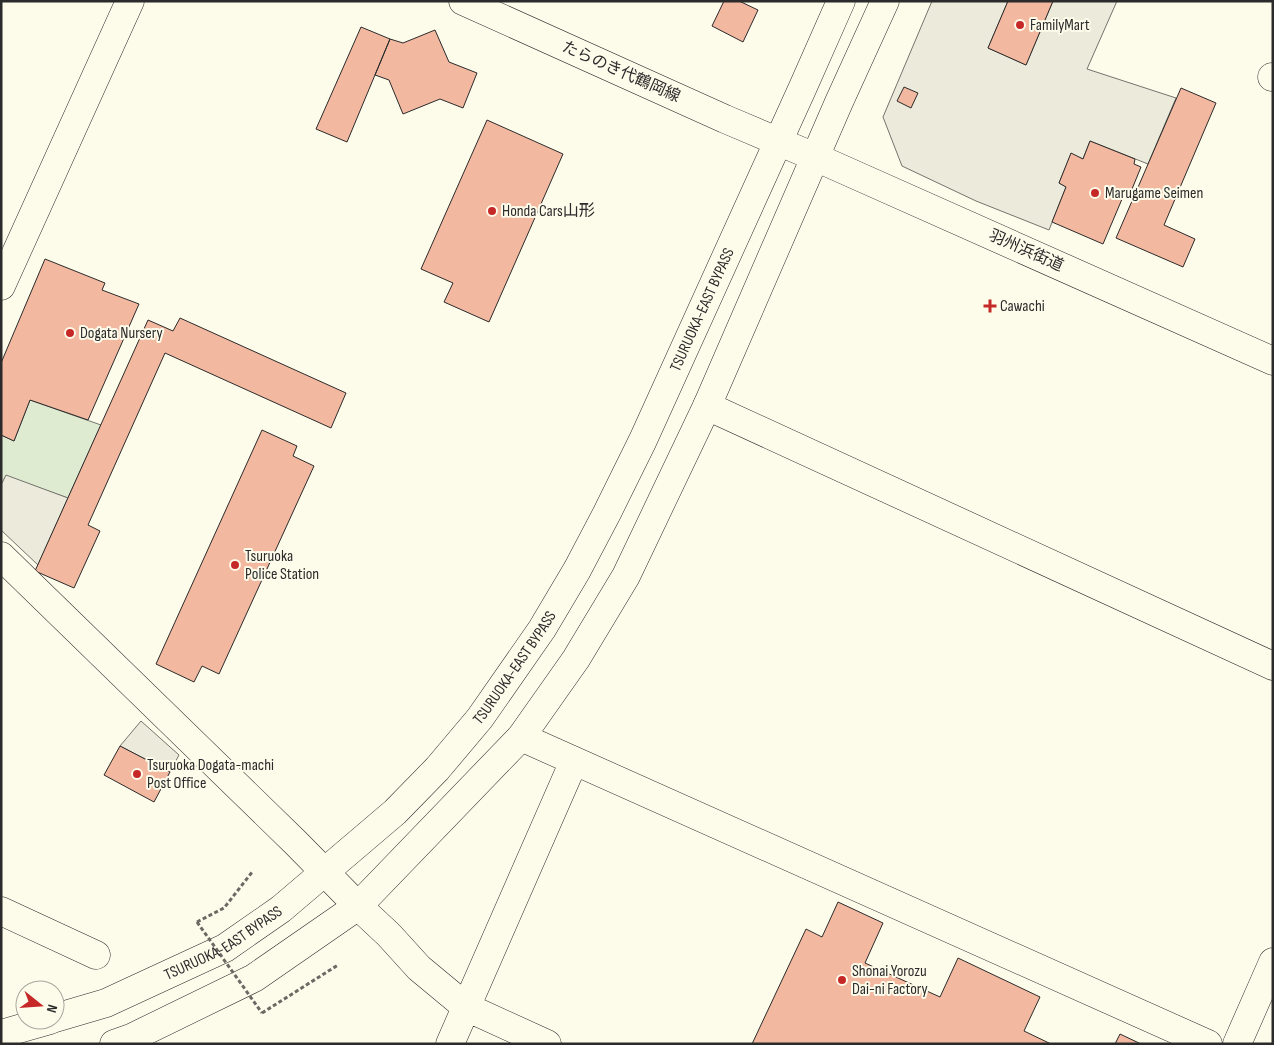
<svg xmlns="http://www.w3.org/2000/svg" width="1274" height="1045" font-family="'Sofia Sans Condensed','Noto Sans JP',sans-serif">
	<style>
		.green { fill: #deebd1; stroke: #74746e }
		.parking { fill: #eceadb; stroke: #74746e }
		.building { fill: #f2b8a0; stroke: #2b2b2b }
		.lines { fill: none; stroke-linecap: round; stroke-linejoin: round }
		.minor-casing { stroke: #2b2b2b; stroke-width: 29 }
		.major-casing { stroke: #2b2b2b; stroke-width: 29 }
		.highway-casing { stroke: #2b2b2b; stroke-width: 29 }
		.path { stroke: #6a6964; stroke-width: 3; stroke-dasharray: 4 2.5; stroke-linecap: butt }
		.minor { stroke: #fdfbea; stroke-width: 28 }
		.major { stroke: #fdfbea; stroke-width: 28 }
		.highway { stroke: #fdfbea; stroke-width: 28 }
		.path-bridge { stroke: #6a6964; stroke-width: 3; stroke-dasharray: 4 2.5; stroke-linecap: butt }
		.poi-dot { fill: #c62828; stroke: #fdfbea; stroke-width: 2 }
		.labels { text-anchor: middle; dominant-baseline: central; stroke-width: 4; stroke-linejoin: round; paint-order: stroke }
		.poi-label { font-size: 16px; fill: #2b2b2b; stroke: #fdfbea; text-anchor: start }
		.street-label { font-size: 16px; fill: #2b2b2b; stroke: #fdfbea }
	</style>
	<rect width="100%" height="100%" fill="#fdfbea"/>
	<path class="green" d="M30,400L101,425L68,498L6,476L1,485V435L14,441Z"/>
	<path class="parking" d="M932,1H1008L988,48L1026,65L1053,1H1117L1087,69L1176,98L1148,164L1090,141L1083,159L1071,154L1059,183L1066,187L1049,230L976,201L902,166L883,117Z
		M6,475L68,498L38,565L1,530V485Z
		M141,721L179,755L170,772L120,746Z"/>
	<path class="building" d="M724,1H739L758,10L743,42L712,26Z
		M1008,1H1053L1026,65L988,48Z
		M361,27L390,39L347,142L316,129Z
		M435,30L449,62L477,73L463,108L440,99L403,114L389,80L375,75L390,39L403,43Z
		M904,87L918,93L911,108L897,101Z
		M1181,88L1216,103L1164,225L1195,239L1183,267L1116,238Z
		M487,120L563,154L489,322L444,302L453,283L421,269Z
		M1090,141L1135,159L1134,164L1141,167L1130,194L1125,192L1103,244L1052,222L1066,187L1059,183L1071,153L1083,159Z
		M45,259L105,283L102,290L139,304L88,420L30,400L14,441L1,435V363Z
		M180,318L346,393L331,428L165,353L88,525L100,531L74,588L35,571L148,320L173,331Z
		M262,430L297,446L293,456L314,466L219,674L202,666L194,682L156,664Z
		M120,746L170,772L154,802L104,775Z
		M838,902L883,923L865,963L940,997L958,958L1040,997L1024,1031L1051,1044H752L806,929L822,937Z
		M1120,1034L1141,1044H1115Z"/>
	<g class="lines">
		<g class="minor-casing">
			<path id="minor" d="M1272,77H1273
				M1,286L130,1
				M707,406L1273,666
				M1,556L296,843L358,906L389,935L419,968L466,1007L547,1044
				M521,737L1208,1044
				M1,911L96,955
				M450,1044L574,761
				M1237,1044L1273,962"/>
		</g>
		<g class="major-casing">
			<path id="major" d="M463,1L725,119L815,157L1273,361"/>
		</g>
		<g class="highway-casing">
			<g id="highway">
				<path id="s1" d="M55,1018L106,1003L225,948L281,909L395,812L437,769L480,718L542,629L577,570L607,513L643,440L803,87L841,1"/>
				<path d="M1,1034L50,1020"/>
				<path d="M114,1044L131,1038L254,978L358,906L521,737L576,659L626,576L707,406L839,102L885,1"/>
			</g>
		</g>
		<path class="path" d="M197,922L224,908L253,871
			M262,1013L338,965"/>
		<use href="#minor" class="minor"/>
		<use href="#major" class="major"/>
		<use href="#highway" class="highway"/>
		<path class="path-bridge" d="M197,922L262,1013"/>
	</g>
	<g class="poi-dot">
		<circle cx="1020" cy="25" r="5"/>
		<circle cx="1095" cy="193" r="5"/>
		<circle cx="492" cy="211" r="5"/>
		<path d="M987.5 298.5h5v5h5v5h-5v5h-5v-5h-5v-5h5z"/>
		<circle cx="70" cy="333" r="5"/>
		<circle cx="235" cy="565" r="5"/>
		<circle cx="137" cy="774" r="5"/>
		<circle cx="842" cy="980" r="5"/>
	</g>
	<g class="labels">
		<g class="poi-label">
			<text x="1030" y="25">FamilyMart</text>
			<text x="1105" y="193">Marugame Seimen</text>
			<text x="502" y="211">Honda Cars山形</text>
			<text x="1000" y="306">Cawachi</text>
			<text x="80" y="333">Dogata Nursery</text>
			<text x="245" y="556">Tsuruoka<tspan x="245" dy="18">Police Station</tspan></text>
			<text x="147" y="765">Tsuruoka Dogata-machi<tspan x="147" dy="18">Post Office</tspan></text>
			<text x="852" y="971">Shonai Yorozu<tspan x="852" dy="18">Dai-ni Factory</tspan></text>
		</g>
		<g class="street-label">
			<text transform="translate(621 72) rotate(24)">たらのき代鶴岡線</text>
			<text transform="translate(1026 251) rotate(24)">羽州浜街道</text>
			<text stroke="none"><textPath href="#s1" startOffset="995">TSURUOKA-EAST BYPASS</textPath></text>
			<text stroke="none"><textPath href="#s1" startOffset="590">TSURUOKA-EAST BYPASS</textPath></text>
			<text stroke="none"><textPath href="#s1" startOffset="185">TSURUOKA-EAST BYPASS</textPath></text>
		</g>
	</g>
	<rect width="1274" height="1045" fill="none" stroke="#2b2b2b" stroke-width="5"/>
	<g transform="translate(40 1005) rotate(107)"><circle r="24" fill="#fdfbea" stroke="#a9a89e"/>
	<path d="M0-4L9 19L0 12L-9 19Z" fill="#c62828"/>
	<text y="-8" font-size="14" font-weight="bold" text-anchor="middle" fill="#2b2b2b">N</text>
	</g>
</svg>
